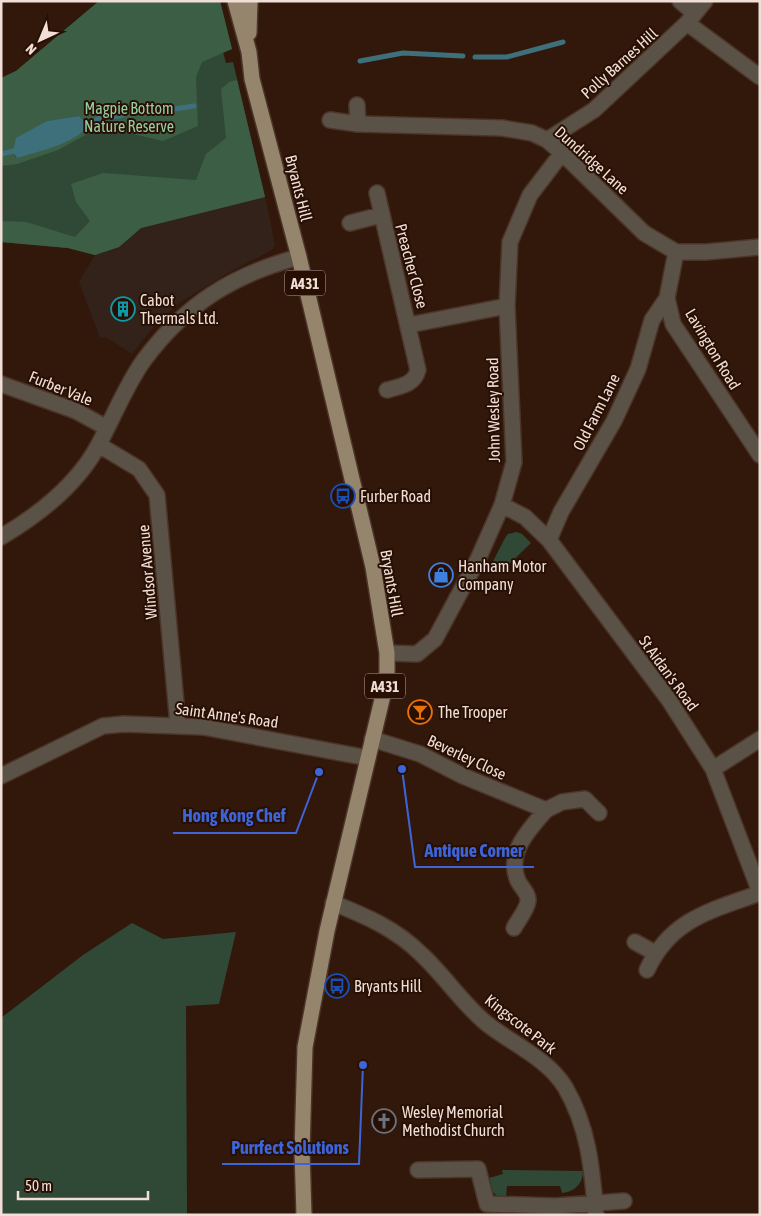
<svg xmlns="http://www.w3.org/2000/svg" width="761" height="1216" font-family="'Asap Condensed',sans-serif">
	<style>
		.industrial { fill: #33221a }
		.green { fill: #304936 }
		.forest { fill: #3c5e45; fill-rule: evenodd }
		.water { fill: #3e707c }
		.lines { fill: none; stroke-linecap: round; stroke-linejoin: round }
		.stream { stroke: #3e707c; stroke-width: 5 }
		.minor-casing { stroke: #4c3428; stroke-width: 18 }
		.major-casing { stroke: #4c3428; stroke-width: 18 }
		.minor { stroke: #5b5247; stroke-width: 15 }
		.major { stroke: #95856d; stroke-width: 15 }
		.labels { text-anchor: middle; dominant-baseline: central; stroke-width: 4; stroke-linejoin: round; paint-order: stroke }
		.shield { fill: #270f04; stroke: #b4a198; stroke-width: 1 }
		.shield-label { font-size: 15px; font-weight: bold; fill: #f1dfd7 }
		.street-label { font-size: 16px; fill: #f1dfd7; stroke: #270f04 }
		.park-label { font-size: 16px; fill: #94cfa3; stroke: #270f04 }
		.poi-label { font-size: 16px; fill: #f1dfd7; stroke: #270f04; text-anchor: start }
		.leader { fill: none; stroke: #3d64d8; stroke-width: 2 }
		.callout-dot { fill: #3d64d8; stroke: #270f04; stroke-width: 2 }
		.callout-label { font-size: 18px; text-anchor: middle; font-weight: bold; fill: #3d64d8; stroke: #270f04; stroke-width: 4; stroke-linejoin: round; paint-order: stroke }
	</style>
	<rect width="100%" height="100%" fill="#31180b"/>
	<path class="industrial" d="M265,197L275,244L272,250L226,274L179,303L154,326L132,354L106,337L100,338L79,282L95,255L119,247L141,228Z"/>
	<path class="green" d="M99,1H220L232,49L223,52L226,63L233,62L265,197L141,228L119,247L95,255L68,248L1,242V78L16,71Z
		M517,532L522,534L531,543C519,554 504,573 487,573L505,538L508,534Z
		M132,923L163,939L236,932L219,1004L186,1006L187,1215H1V1018L83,955Z
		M502,1170L583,1171C583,1184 574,1192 562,1193L560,1186H507L506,1198L497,1196L491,1190L489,1178L503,1174Z"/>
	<path class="forest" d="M99,1H220L232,49L202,62L196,77L198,126L163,141L125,132L89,133L58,150L17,164L1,166V78L16,71ZM79,116L56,146L16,158L13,152L47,121Z
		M237,80L265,197L141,228L119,247L95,255L68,248L1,242V221L26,222L75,237L90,221L76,202L71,184L103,173L196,180L206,154L226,138L221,89L229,82Z"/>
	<path class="water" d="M79,116L89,126C71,145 40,151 17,158L13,152L16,138L47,121Z"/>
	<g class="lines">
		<path class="stream" d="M475,57H507L563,42
			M360,61L403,53L463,56
			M82,128L89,126L99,118L120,116L138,107L168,110L194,106
			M1,154L18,150"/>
		<g class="minor-casing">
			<path id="minor" d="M680,1L694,13
				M687,23L760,77
				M357,105L358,124
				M330,120L358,124L502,128L532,133L547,140L562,153L644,233L676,252H706L760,247
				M547,140L594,110L687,23L705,1
				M377,193L418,370C414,385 401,386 387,390
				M350,223L381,215
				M676,252L667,298L673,324L760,455
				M409,325L507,306
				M1,384L76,411L107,428
				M99,445L139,469L157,495L178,725
				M502,505L525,517L549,540L669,700L713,769L760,892
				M1,537C40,514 78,484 99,444C114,416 126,385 144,360C186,304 232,275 299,257
				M549,540L561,512L614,421L638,369L652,320L667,298
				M387,653L417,654L435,639L478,559L502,505L514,462L507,306L510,242L530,195L562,153
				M372,739L420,754L463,776L546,810L562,802L585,799L599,813
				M713,769L760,739
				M1,776L103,726L124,724L203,727L368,758
				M333,903C366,916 396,929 421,954C444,975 462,1003 486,1023C512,1044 547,1058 565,1087C589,1128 592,1169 596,1215
				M514,928C518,920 527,910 528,901C529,894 521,887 518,881C506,853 528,831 546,810
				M635,942L655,953
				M647,970C671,919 710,911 760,893
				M418,1170L478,1169L487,1204L556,1206L624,1201"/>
		</g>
		<g class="major-casing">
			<path id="major" d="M235,1L249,52L252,79L299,257L373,567L387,653V672L384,691L327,931L305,1047L302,1151L304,1215
				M249,33L250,1"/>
		</g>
		<use href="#minor" class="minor"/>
		<use href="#major" class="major"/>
	</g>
	<defs>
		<g id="building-ring" transform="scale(1.25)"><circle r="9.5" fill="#270f04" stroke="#0f9aa8" stroke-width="1.5"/><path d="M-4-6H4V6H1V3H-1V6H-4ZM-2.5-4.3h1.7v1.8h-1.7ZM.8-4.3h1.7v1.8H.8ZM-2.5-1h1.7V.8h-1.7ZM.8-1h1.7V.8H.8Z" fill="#0f9aa8"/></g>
		<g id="bus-ring" transform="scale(1.25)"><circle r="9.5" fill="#270f04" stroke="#1a4fb4" stroke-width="1.5"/><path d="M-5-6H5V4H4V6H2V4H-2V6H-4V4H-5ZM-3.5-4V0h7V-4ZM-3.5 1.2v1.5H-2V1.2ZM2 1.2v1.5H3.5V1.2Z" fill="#1a4fb4"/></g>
		<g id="shop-ring" transform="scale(1.25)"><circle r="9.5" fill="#270f04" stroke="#3f7fe0" stroke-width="1.5"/><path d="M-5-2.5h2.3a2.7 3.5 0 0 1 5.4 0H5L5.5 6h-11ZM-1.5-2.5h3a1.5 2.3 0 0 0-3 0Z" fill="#3f7fe0"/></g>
		<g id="bar-ring" transform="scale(1.25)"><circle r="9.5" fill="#270f04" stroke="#e8710a" stroke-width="1.5"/><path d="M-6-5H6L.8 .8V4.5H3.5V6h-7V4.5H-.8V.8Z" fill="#e8710a"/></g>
		<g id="church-ring" transform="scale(1.25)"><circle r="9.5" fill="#270f04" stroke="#6b7280" stroke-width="1.5"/><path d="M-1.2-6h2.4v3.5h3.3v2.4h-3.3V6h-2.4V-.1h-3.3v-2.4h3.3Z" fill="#6b7280"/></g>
	</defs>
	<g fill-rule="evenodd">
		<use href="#building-ring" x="123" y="309"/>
		<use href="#bus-ring" x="343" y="496"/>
		<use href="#shop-ring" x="441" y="575"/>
		<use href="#bar-ring" x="420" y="712"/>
		<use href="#bus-ring" x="337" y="986"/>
		<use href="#church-ring" x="384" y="1121"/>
	</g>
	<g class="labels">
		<g class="shield">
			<rect x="285" y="270.5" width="40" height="25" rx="4"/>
			<rect x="365" y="673.5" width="40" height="25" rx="4"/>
		</g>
		<g class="shield-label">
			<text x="305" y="283">A431</text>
			<text x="385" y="686">A431</text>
		</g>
		<g class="street-label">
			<text transform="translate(619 63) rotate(-42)">Polly Barnes Hill</text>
			<text transform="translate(592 160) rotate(42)">Dundridge Lane</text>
			<text transform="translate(299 188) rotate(76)">Bryants Hill</text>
			<text transform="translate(412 266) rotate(75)">Preacher Close</text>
			<text transform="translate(713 349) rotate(59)">Lavington Road</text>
			<text transform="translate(61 388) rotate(22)">Furber Vale</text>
			<text transform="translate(493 410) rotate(-91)">John Wesley Road</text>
			<text transform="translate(596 412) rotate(-63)">Old Farm Lane</text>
			<text transform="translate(147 572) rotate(-95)">Windsor Avenue</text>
			<text transform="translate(392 583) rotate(80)">Bryants Hill</text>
			<text transform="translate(669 673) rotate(54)">St Aidan's Road</text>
			<text transform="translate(227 715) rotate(8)">Saint Anne's Road</text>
			<text transform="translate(467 757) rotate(25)">Beverley Close</text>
			<text transform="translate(521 1024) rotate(38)">Kingscote Park</text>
		</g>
		<g class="park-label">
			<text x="129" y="108">Magpie Bottom<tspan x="129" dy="18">Nature Reserve</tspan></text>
		</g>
		<g class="poi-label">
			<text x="140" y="300">Cabot<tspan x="140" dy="18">Thermals Ltd.</tspan></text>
			<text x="360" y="496">Furber Road</text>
			<text x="458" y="566">Hanham Motor<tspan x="458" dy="18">Company</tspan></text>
			<text x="438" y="712">The Trooper</text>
			<text x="354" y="986">Bryants Hill</text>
			<text x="402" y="1112">Wesley Memorial<tspan x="402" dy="18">Methodist Church</tspan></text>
		</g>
	</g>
	<path class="leader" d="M319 772L296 833H173M402 769L415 867H534M363 1065L359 1164H222"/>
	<g class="callout-dot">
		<circle cx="319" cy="772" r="5"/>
		<circle cx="402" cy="769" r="5"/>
		<circle cx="363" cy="1065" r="5"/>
	</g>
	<g class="callout-label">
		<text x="234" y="822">Hong Kong Chef</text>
		<text x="474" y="857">Antique Corner</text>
		<text x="290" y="1154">Purrfect Solutions</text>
	</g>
	<rect width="761" height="1216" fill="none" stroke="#f1dfd7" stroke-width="5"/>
	<g transform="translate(40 40) rotate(224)" stroke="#270f04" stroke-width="4" paint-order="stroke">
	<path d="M0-4L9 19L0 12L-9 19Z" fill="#f1dfd7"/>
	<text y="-8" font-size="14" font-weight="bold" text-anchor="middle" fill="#f1dfd7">N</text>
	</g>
	<path d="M18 1191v8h130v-8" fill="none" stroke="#f1dfd7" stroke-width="2.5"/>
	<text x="25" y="1191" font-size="15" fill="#f1dfd7" stroke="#270f04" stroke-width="4" paint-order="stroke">50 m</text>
</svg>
